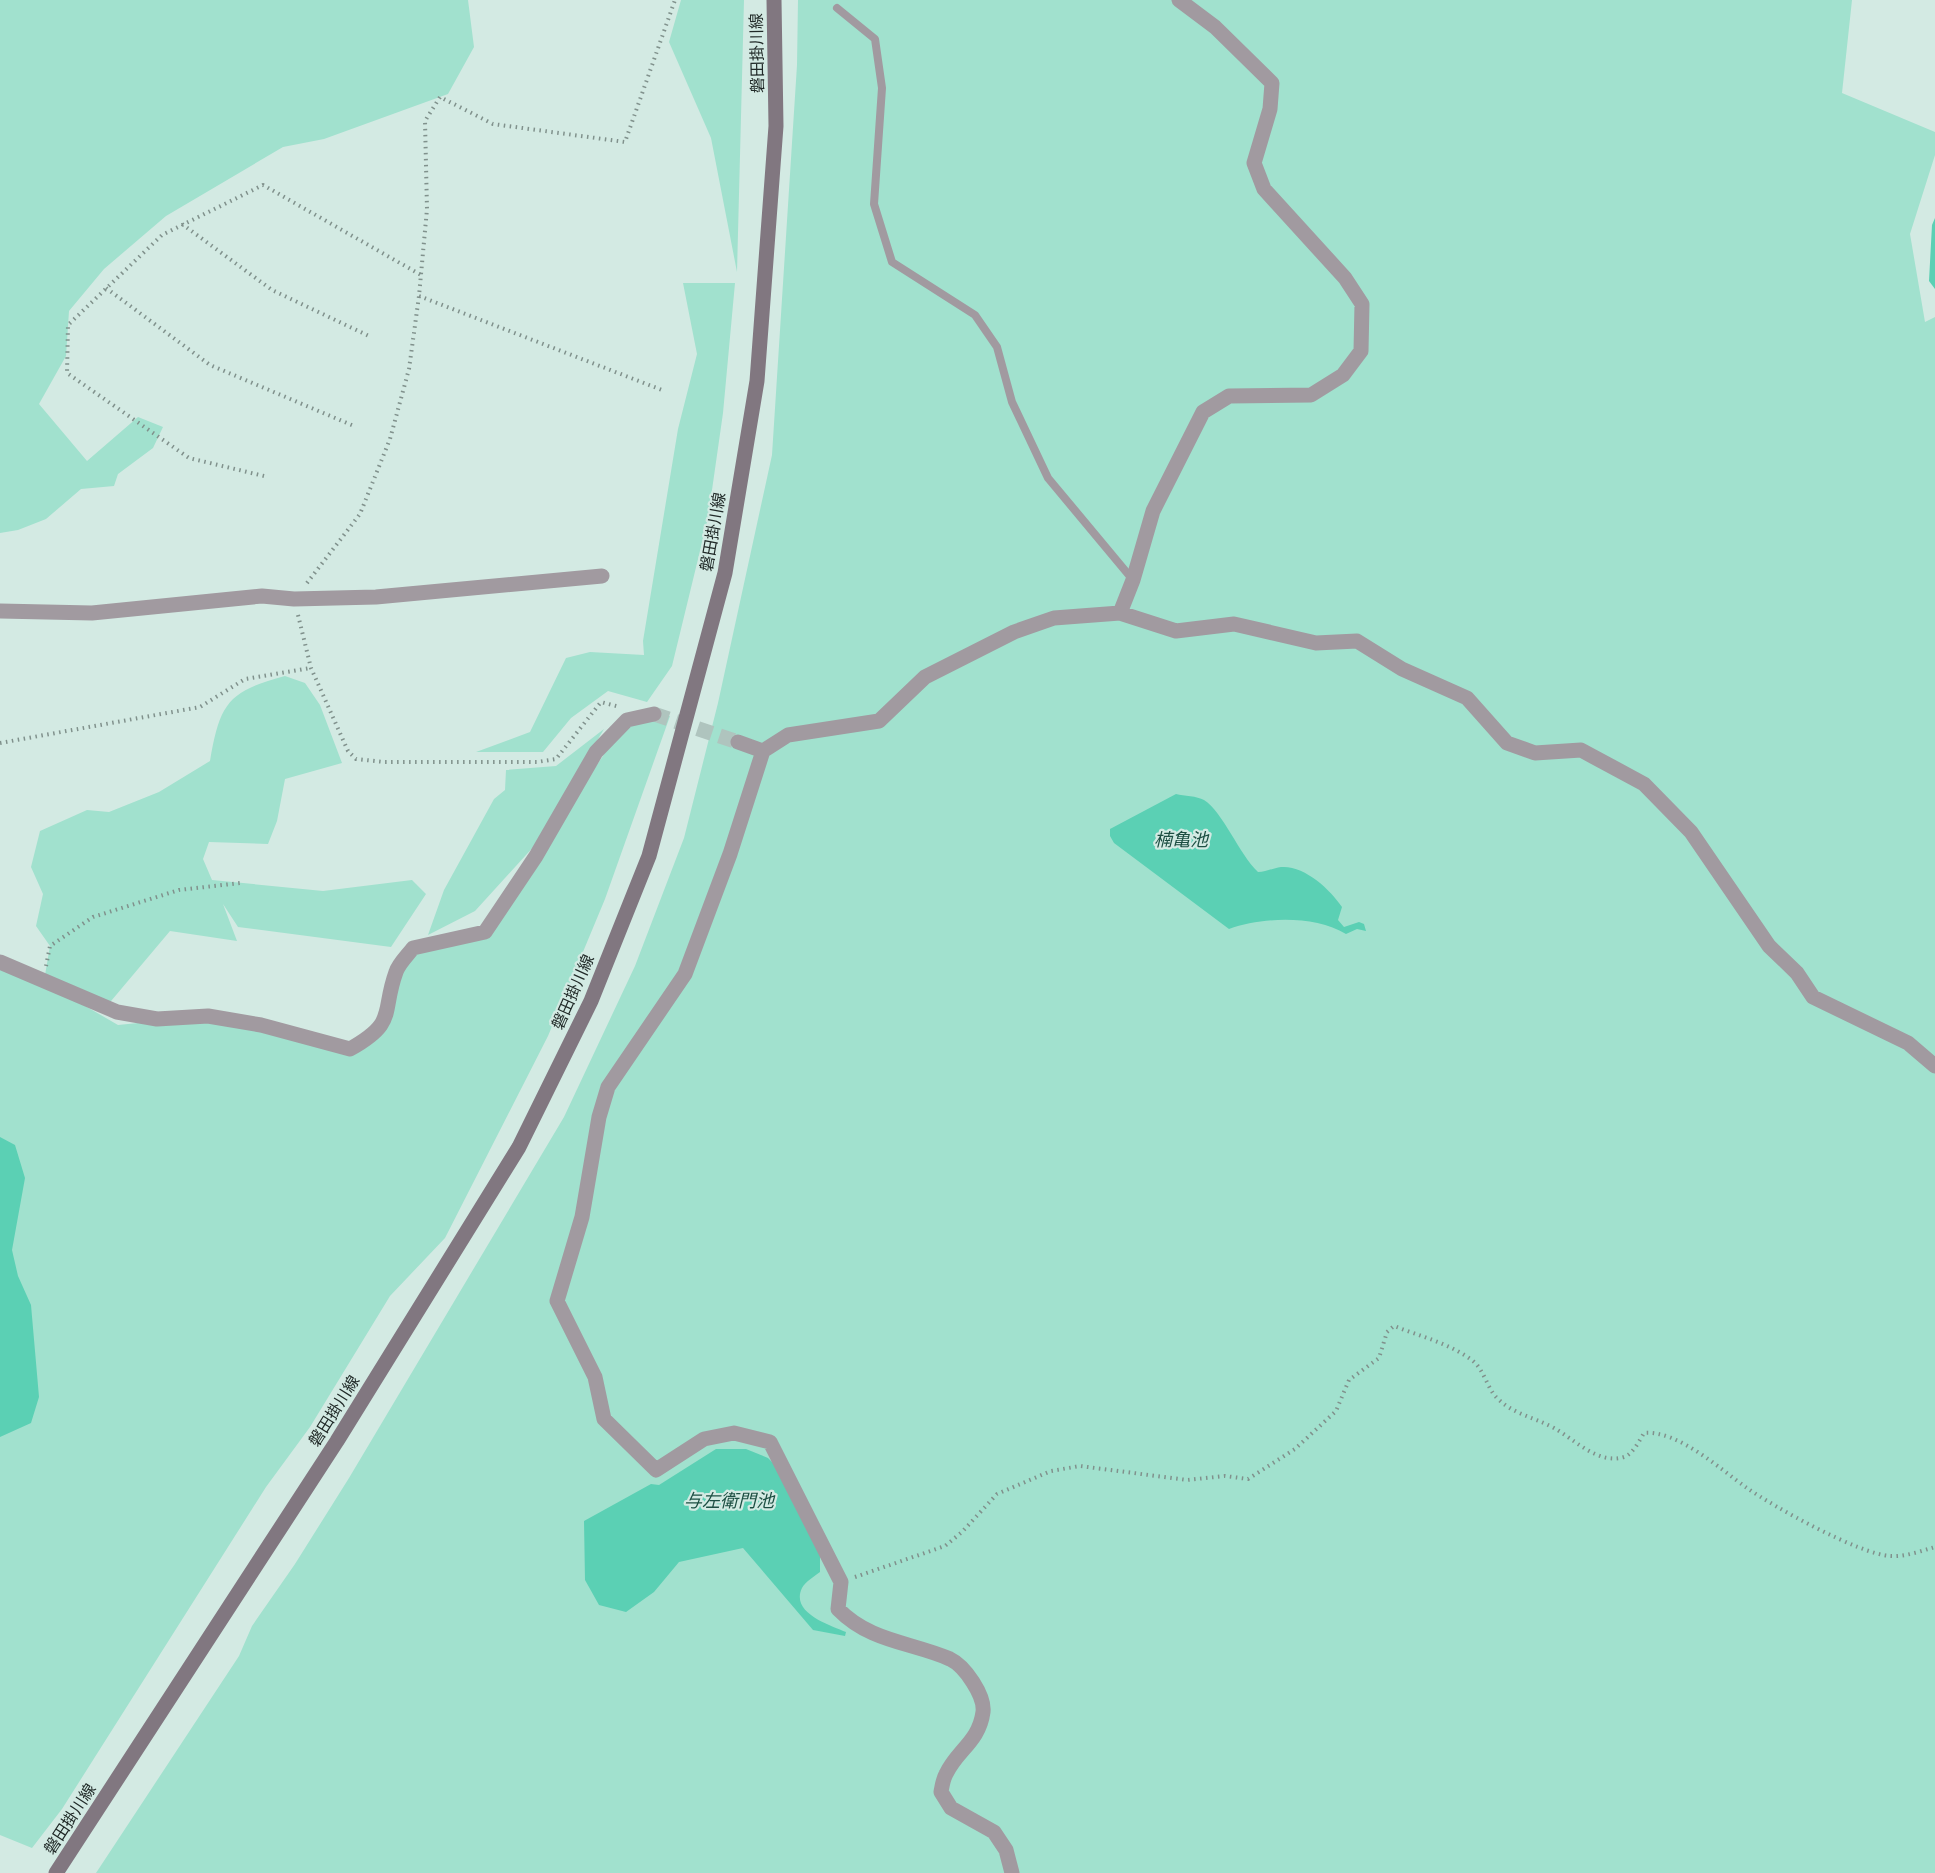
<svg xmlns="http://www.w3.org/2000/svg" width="1935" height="1873" font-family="Raleway,'Noto Sans JP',sans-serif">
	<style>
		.green { fill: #a1e1ce }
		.water { fill: #5bd0b4 }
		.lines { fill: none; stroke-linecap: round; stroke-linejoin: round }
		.street-tunnel { stroke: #afc4be; stroke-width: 15; stroke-dasharray: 15 8; stroke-linecap: butt }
		.path { stroke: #80918c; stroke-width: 4; stroke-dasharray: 1.5 4.5; stroke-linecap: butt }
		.lane { stroke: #a19aa0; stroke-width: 8 }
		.street { stroke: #a19aa0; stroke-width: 15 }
		.secondary { stroke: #817780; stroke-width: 15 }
		.labels { text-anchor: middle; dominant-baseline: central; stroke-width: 4.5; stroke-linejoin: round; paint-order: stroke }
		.street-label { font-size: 16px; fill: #212a28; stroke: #d3eae3 }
		.water-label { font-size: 18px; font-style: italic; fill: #1d4f43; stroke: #d3eae3 }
	</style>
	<rect width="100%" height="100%" fill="#d3eae3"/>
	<path class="green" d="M0,0H468L474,47L448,94L324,139L283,147L166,216L104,269L69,311L66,356L39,404L87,461L138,417L163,427L153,448L118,474L114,486L81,489L46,519L18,530L0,533Z
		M681,0H744L737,272L711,138L669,42Z
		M798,0H1852L1842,93L1935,132V155L1910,234L1925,322L1935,317V1873H96L239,1656L252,1626L295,1564L349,1478L564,1117L635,966L684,838L718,703L772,455L797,65Z
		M683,283H735L723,413L708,518L672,666L647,702L608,691L571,718L543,752H476L530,732L566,658L590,652L644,655L643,641L678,429L697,354Z
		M285,676L305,683L320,705L342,763L285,779L277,821L268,844L209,842L203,859L212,880L323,891L412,880L426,894L391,947L238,927L223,904L237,941L170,931L106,1007L49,985L118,1025L208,1016L350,1049L382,1023L413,948L485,932L627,720L670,716L605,899L548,1036L445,1238L390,1296L310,1427L266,1487L62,1809L32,1848L0,1835V962L44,981L50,946L36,926L43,894L31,867L40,831L87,810L109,812L159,792L210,761C220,703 228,691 285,676Z
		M604,729L536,844L475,911L428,935L444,890L494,799L505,790L506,770L556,766Z"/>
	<path class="water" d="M1935,218V289L1929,281L1932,225Z
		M1176,794C1184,796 1197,796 1204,800C1223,812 1239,854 1258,872C1266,872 1273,868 1281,867C1304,865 1330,889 1342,907L1338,920L1344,927L1359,922L1364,924L1366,931L1357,929L1346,934C1314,915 1263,917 1229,929L1114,843L1110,836V829Z
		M0,1137L15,1145L25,1178L12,1250L18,1276L31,1305L39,1397L31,1423L0,1437Z
		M716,1449H746L768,1458L787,1477L820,1547V1572C815,1576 805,1582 802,1588C790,1613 830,1625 846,1632L845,1636L813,1630L743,1548L679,1562L654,1592L626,1612L599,1605L585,1580L584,1521L651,1484L659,1485Z"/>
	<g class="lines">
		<path class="street-tunnel" d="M654,714L738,742"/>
		<path class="path" d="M182,224L272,290L369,336
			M106,288L210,365L354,426
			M419,296L662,390
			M264,476L189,458L67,373L68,325L162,235L263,185L421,275
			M307,583L360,514L390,439L409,369L419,296L427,209L425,121L440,97L493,124L625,142L675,0
			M298,615L311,668L348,751L356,759L384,762H537L556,759L601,702L620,707
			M0,743L200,707L245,679L311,668
			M46,966L50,946L93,917L179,890L240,883
			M855,1577L945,1546L962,1532L997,1494L1051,1471L1080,1466L1187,1480L1225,1476L1248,1479L1295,1449L1336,1411L1349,1380L1379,1358L1387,1332L1394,1326C1420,1336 1451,1344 1473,1361C1485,1371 1487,1389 1498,1399C1515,1415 1534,1417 1554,1428C1574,1439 1598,1465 1624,1457C1633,1454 1639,1441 1644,1433C1678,1430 1720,1469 1747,1488C1774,1507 1859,1554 1890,1556C1905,1557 1921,1551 1935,1547"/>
		<path class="lane" d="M837,8L875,39L882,88L874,204L892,262L975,315L997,347L1012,402L1048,478L1133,580"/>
		<path class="street" d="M0,611L92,613L262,596L294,599L376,597L602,576
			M1120,613L1176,631L1234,624L1316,643L1357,641L1402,669L1467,698L1507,743L1535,753L1581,750L1644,784L1691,832L1769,946L1797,973L1813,997L1908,1043L1935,1066
			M738,742L763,751L788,735L879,721L925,677L1014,632L1054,618L1120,613L1133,580L1153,511L1203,412L1229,396L1311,395L1343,375L1361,351L1362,304L1345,278L1264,189L1254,163L1270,109L1272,83L1215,27L1179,0
			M763,751L730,854L685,974L608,1087L599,1117L582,1217L557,1301L595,1377L604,1419L656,1470L704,1439L734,1433L770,1442L841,1582L838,1609C870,1642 911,1642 950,1659C965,1666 985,1696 983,1712C979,1742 957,1750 946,1774C943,1779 942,1786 941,1792L951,1808L994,1832L1006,1850L1012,1873
			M0,962L117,1012L157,1019L208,1016L261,1025L350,1049C398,1022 381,1013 396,972C399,963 408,955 413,948L485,932L536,856L596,752L627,720L654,714"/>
		<path class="secondary" d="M56,1873L337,1441L519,1147L591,1001L649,856L725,573L757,381L776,126L774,0"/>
	</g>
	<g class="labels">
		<g class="street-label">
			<text transform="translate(757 53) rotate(-91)">磐田掛川線</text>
			<text transform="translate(713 532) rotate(-80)">磐田掛川線</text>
			<text transform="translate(573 992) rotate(-66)">磐田掛川線</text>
			<text transform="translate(334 1411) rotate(-58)">磐田掛川線</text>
			<text transform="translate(70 1819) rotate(-57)">磐田掛川線</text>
		</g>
		<g class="water-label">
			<text x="1181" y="839">楠亀池</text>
			<text x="729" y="1500">与左衛門池</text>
		</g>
	</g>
</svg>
